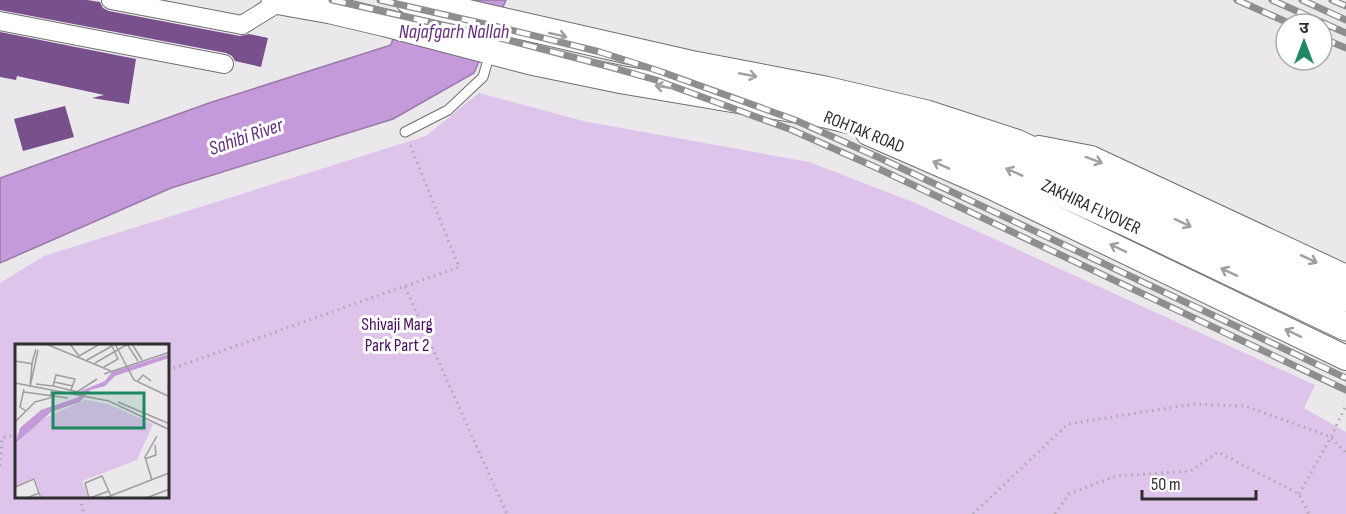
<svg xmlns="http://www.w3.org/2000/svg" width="1346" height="514" font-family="'Sofia Sans Condensed','Noto Sans Devanagari',sans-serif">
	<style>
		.green { fill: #dec3eb; fill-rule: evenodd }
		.water { fill: #c59ada; stroke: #9879a7; stroke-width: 1.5 }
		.building { fill: #78508b }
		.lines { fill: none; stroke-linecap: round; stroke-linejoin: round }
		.service-casing { stroke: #706d71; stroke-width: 11 }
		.minor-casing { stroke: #706d71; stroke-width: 20 }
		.secondary-casing { stroke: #706d71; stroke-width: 26 }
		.primary-casing { stroke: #706d71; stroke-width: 29 }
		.path { stroke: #aba9ac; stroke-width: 3; stroke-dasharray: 1.5 4.5; stroke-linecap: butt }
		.service { stroke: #fff; stroke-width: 9 }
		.minor { stroke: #fff; stroke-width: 18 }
		.secondary { stroke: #fff; stroke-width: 24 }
		.primary { stroke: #fff; stroke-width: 27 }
		.rail-casing { stroke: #8f8d90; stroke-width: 7 }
		.rail { stroke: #fff; stroke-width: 4.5; stroke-dasharray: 14; stroke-linecap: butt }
		.oneway { stroke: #a1a0a1 }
		.labels { text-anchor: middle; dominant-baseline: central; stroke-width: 6; stroke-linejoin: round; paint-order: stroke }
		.street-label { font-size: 18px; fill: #2e2d2f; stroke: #fff }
		.park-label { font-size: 18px; fill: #470f5c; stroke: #fff }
		.water-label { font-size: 20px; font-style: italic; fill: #64307c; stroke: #fff }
		.inset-road { fill: none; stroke: #9f9da0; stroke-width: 1.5 }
		.view { fill: #1f8762; fill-opacity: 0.15; stroke: #1f8762; stroke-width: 3 }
		.inset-edge { fill: none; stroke: #2e2d2f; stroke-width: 3 }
	</style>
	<rect width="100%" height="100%" fill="#ebe8ec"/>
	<path class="green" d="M479,93L583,121L809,162L913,202L1315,385L1304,408L1346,432V514H0V283L44,256L426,136ZM16,346H168V498H16Z"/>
	<path class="water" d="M405,0H506L474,73L393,119L171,188L0,263V178L209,103L391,45Z"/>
	<path class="building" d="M0,0H87L100,2L103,8L109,11L240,36L249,34L268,38L261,67L235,61L232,56L226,53L0,10Z
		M0,32L136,59L129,104L92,98L104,95L17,76L16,80L0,77Z
		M65,106L74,137L23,151L14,119Z"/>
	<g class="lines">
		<g class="service-casing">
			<path id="service" d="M405,132L448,110L483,77L490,53"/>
		</g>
		<g class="minor-casing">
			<path id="minor" d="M111,0L242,25L281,1
				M0,21L224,64"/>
		</g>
		<g class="secondary-casing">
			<path id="secondary" d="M868,133L987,185L1346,358
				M1039,148L1091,158L1346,277"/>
		</g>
		<g class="primary-casing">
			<path id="primary" d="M275,0L331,10L386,23L531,61L623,80L825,114L919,137L1006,168L1130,224L1346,327
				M409,0L689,64L825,90L927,114L1016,143L1139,202L1346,298"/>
		</g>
		<path class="path" d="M405,287L507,514
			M168,370L459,267L409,142
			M0,466L2,438L16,434
			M1299,494L1331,437L1346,405
			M80,498L84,514
			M973,514L1068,424L1194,404L1245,406L1331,437L1346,453
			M1055,514L1069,494L1116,476L1191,471L1218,452L1299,494L1309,514"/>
		<use href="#service" class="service"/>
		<use href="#minor" class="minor"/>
		<use href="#secondary" class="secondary"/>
		<use href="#primary" class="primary"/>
		<g class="rail-casing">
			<path id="rail" d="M332,0L496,37L603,65L656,80L792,130L875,167L1346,390
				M380,0L507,29L600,52L659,71L795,120L880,158L1346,378
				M1237,0L1291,24
				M1272,0L1346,33
				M1302,0L1346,20
				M1332,0L1346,6
				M1322,38L1346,48"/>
		</g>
		<use href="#rail" class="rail"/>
	</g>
	<defs><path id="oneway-shaft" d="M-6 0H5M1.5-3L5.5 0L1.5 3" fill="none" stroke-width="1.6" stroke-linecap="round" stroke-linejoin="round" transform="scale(1.5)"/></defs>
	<g class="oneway">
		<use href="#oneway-shaft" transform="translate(558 35) rotate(13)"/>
		<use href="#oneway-shaft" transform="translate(748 75) rotate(11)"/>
		<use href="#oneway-shaft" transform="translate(664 87) rotate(-171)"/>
		<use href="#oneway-shaft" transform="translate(1094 160) rotate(20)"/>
		<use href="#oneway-shaft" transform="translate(941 165) rotate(-156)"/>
		<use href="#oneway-shaft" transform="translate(1014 172) rotate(-156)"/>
		<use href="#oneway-shaft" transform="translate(1183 223) rotate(25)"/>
		<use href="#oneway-shaft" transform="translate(1118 248) rotate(-154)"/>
		<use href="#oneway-shaft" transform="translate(1309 259) rotate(25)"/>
		<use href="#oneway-shaft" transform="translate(1229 272) rotate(-155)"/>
		<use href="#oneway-shaft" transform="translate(1293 333) rotate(-154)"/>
	</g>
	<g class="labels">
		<g class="street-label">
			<text transform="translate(864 132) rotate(22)">ROHTAK ROAD</text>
			<text transform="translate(1091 207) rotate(25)">ZAKHIRA FLYOVER</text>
		</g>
		<g class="park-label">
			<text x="397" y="324">Shivaji Marg<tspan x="397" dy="21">Park Part 2</tspan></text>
		</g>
		<g class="water-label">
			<text x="454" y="32">Najafgarh Nallah</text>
			<text transform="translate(246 137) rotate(-19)">Sahibi River</text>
		</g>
	</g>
	<g transform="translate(15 344)">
		<rect width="154" height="154" fill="#ebe8ec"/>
		<path d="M70,56L93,60L138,80L122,116L67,137L73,154H27L20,134L0,142V102L25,76Z" fill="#dec3eb"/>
		<path d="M154,10V14L100,32L90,42L75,46L65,58L36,68L0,100L5,84L26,66L64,53L66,47L90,37L97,28Z" fill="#c59ada"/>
		<path class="inset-road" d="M31,0L96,27M55,0L64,12L85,0M100,0L119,36L155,53M112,0L123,17M117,0L127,16M21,5L17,19L15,43L23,6M72,16L97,2M0,17L18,20M80,19L113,0M89,23L103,15L96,0M89,30L155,8M39,38L58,42M122,38L128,31L136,37M0,39L94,57L155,86M21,40L38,42L41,31L60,35L56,46M38,42L63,48M9,45L5,63L11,67M9,48L53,54M62,48L82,35M103,58L155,80M0,78L20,58L35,54L37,46M130,115L141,111L140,101M137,136L130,113L142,92M0,143L19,135L24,149M12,154L24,149L26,154M74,154L70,139L87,132L96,152M75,154L94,147M90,154L154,129M131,154L155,145"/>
		<path class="view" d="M38,49H129V84H38Z"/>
		<rect width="154" height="154" class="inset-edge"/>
	</g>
	<g transform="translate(1304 42)"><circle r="28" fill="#ffffff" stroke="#ababac" stroke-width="1.5"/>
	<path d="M0-4.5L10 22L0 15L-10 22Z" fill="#1f8762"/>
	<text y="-9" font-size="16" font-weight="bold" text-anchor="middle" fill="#2e2d2f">उ</text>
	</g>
	<path d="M1142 490v9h114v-9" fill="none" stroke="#2e2d2f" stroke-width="3"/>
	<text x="1151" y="490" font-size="18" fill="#2e2d2f" stroke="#ffffff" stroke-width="4.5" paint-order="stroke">50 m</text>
</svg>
